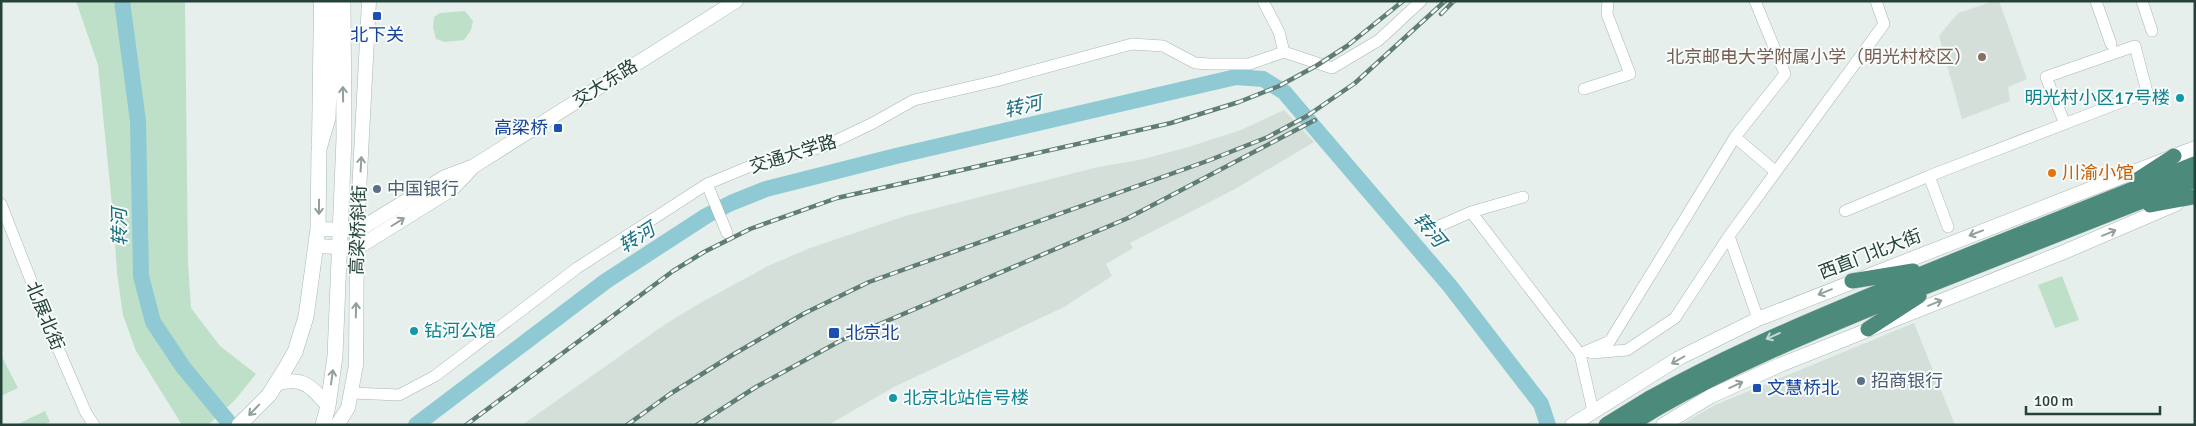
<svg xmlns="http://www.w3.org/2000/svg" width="2196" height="426" font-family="Signika,'Noto Sans SC',sans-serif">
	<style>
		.built { fill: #d4dfda }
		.green { fill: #bfe0c8 }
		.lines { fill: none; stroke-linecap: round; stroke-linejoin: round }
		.river { stroke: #8ec9d4; stroke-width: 16 }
		.minor-casing { stroke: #a8b8b2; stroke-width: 12 }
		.tertiary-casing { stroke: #a8b8b2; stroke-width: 15 }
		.secondary-casing { stroke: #a4bbb3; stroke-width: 16 }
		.trunk-casing { stroke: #c2cac8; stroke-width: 16 }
		.minor { stroke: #fff; stroke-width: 11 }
		.tertiary { stroke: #fff; stroke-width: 14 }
		.secondary { stroke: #fff; stroke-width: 15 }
		.trunk { stroke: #4c8a7c; stroke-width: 15 }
		.rail-casing { stroke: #5f7d75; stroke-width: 4.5 }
		.rail { stroke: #f7fbf9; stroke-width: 2.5; stroke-dasharray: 8; stroke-linecap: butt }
		.trunk-bridge-casing { stroke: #c2cac8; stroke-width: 16; stroke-linecap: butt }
		.trunk-bridge { stroke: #4c8a7c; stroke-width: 15 }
		.oneway { stroke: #92a09c }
		.oneway2 { stroke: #c4d9d4 }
		.transit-dot { fill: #1a4fb4; stroke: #f7fbf9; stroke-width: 2 }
		.education-dot { fill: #8d6e63; stroke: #f7fbf9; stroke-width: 2 }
		.culture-dot { fill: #0f9aa8; stroke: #f7fbf9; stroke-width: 2 }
		.food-dot { fill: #e8710a; stroke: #f7fbf9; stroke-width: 2 }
		.service-dot { fill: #5c6f8a; stroke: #f7fbf9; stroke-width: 2 }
		.labels { text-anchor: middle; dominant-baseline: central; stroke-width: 4; stroke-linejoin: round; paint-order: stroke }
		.transit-label { font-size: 18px; fill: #164399; stroke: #f7fbf9; text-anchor: start }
		.education-label { font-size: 18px; fill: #785e54; stroke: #f7fbf9; text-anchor: end }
		.street-label { font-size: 18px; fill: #24423a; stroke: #f7fbf9 }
		.culture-label { font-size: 18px; fill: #0d838f; stroke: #f7fbf9; text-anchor: start }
		.food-label { font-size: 18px; fill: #c56008; stroke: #f7fbf9; text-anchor: start }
		.service-label { font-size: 18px; fill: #4e5e75; stroke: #f7fbf9; text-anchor: start }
		.water-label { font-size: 19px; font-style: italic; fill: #1c6f80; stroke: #f7fbf9 }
	</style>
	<rect width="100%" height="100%" fill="#e6efeb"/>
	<path class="built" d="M1994,1H1999L2027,79L2008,87L2010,101L1962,119L1939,36L1958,13Z
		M1284,110L1314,142L1235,189L1130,243L1133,248L1106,264L1112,276L1064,307L896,386L828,425H522L667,323L702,302L768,266L810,248L905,216L1098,167L1139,160L1185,148L1241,130Z
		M1914,323L1955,425H1680L1715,405Z"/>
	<path class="green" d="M76,1H185L188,262L191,308L220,346L256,374L235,400L208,425H182L136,351L123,315L117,273L114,225L98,65Z
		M465,11L473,21L471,30L464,40L445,42L436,39L433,27L434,17L440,13Z
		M2062,276L2079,320L2055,328L2038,285Z
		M1,355L18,388L1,396Z
		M45,411L50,422L43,425H16Z"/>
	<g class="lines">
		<path class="river" d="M122,1L138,121L141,276L153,322L183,367L231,425
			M416,425L606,281L706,216L731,203L766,189L896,156L1236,77L1263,79L1284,92L1450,286L1541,404L1548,425"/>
		<g class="minor-casing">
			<path id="minor" d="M1755,1L1785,74L1735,137L1776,172
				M2096,1L2111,44
				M2142,1L2152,31
				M1284,52L1332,68L1379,40L1421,1
				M1584,89L1630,74L1607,14L1608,1
				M707,184L727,233
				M1,204L54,339L86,413L94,425
				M1845,211L1929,176
				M1471,212L1580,354L1593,411
				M1948,227L1929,176L2147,92L2135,46L2046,77L2065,124
				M1428,231L1471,212L1523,197
				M1758,319L1729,236L1884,24L1876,1
				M1592,353L1627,350L1675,318L1729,236
				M1580,354L1610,341L1735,137
				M352,393L399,395L435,376L577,268L707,184L758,163L823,147L873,123L914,100L996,81L1132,44L1163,46L1195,63L1210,64H1249L1284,52L1279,32L1263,1"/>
		</g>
		<g class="tertiary-casing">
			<path id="tertiary" d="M319,143L321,1
				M318,229L351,230
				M357,231L445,177L474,166L736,1
				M317,246L357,248
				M357,248L452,189L471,169
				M276,384C303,376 311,386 328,406
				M337,425L348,408L356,365L357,231L369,1
				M1572,425L1679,358L1758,319L2195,148
				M1663,425L1711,396L1780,365L2064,252L2176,204"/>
		</g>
		<g class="secondary-casing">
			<path id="secondary" d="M239,425L269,395L287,366L295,352L306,317L318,229L319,149L328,118L332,1
				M323,425L328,406L335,356L344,138L343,1"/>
		</g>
		<g class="trunk-casing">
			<path id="trunk" d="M2137,180L2174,156
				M2150,205L2193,197
				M1852,281L1913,271
				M1868,329L1919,296
				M1650,398C1718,360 1787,330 1859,300C1970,253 2083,210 2195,164
				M1656,409C1731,366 1809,334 1889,301C1991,260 2093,221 2195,180"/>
		</g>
		<use href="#minor" class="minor"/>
		<use href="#tertiary" class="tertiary"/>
		<use href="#secondary" class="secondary"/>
		<use href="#trunk" class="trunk"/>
		<g class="rail-casing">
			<path id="rail" d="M1441,14L1454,1
				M466,425L673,271L704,252L750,229L837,198L1171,123L1239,102L1279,86L1316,66L1347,46L1403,1
				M627,425L670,394L734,354L805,313L869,282L1210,160L1268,137L1307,116L1355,83L1445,1
				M697,425L756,387L840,341L1128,218L1315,120"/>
		</g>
		<use href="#rail" class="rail"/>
		<g class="trunk-bridge-casing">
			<path id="trunk-bridge" d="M1606,425L1650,398
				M1630,425L1656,409"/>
		</g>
		<use href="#trunk-bridge" class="trunk-bridge"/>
	</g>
	<defs><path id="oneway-shaft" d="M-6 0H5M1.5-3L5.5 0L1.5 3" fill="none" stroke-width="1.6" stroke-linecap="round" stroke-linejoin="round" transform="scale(1.25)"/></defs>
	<g class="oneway">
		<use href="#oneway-shaft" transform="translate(343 94) rotate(-91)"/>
		<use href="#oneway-shaft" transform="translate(361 164) rotate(-87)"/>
		<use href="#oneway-shaft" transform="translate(319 207) rotate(90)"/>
		<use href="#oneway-shaft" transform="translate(398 222) rotate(-32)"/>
		<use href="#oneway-shaft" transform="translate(1976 233) rotate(159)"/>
		<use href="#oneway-shaft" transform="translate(2109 233) rotate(-23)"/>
		<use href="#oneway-shaft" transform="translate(1825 292) rotate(158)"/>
		<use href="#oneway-shaft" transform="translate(1935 303) rotate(-22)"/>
		<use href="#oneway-shaft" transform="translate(356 310) rotate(-89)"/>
		<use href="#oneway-shaft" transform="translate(1678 360) rotate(150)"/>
		<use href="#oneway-shaft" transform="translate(332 377) rotate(-82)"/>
		<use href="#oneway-shaft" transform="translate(1736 385) rotate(-25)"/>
		<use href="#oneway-shaft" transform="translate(254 410) rotate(134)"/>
	</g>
	<use class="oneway2" href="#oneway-shaft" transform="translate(1773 336) rotate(156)"/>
	<g class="transit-dot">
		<rect x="372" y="11" width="10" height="10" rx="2.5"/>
		<rect x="553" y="123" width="10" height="10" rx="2.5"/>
		<rect x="828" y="327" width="12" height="12" rx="2.5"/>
		<rect x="1752" y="383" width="10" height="10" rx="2.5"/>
	</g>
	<circle class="education-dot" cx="1982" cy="57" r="5"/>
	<g class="culture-dot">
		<circle cx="2180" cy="98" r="5"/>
		<circle cx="414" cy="331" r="5"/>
		<circle cx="893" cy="398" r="5"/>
	</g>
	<circle class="food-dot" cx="2052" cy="173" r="5"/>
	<g class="service-dot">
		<circle cx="377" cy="189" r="5"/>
		<circle cx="1861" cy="381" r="5"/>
	</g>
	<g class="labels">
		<g class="transit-label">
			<text x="377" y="35" text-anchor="middle">北下关</text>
			<text x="548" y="128" text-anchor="end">高梁桥</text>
			<text x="845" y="333">北京北</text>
			<text x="1767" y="388">文慧桥北</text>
		</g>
		<g class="education-label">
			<text x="1972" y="57">北京邮电大学附属小学（明光村校区）</text>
		</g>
		<g class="street-label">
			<text transform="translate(605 83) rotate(-32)">交大东路</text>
			<text transform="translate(793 154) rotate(-17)">交通大学路</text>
			<text transform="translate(358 230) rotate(-88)">高梁桥斜街</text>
			<text transform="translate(1870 254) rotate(-21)">西直门北大街</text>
			<text transform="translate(45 316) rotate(68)">北展北街</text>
		</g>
		<g class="culture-label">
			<text x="2170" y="98" text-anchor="end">明光村小区17号楼</text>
			<text x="424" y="331">钻河公馆</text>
			<text x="903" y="398">北京北站信号楼</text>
		</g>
		<g class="food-label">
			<text x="2062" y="173">川渝小馆</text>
		</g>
		<g class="service-label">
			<text x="387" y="189">中国银行</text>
			<text x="1871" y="381">招商银行</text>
		</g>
		<g class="water-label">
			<text transform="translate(1023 107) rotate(-13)">转河</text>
			<text transform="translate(120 227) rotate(-91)">转河</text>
			<text transform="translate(1429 230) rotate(50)">转河</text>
			<text transform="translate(637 238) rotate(-32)">转河</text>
		</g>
	</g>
	<rect width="2196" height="426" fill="none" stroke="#24423a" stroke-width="5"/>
	<path d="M2026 406v8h134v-8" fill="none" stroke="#24423a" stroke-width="2.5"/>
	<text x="2034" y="406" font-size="15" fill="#24423a" stroke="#f7fbf9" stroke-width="4" paint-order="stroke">100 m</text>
</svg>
